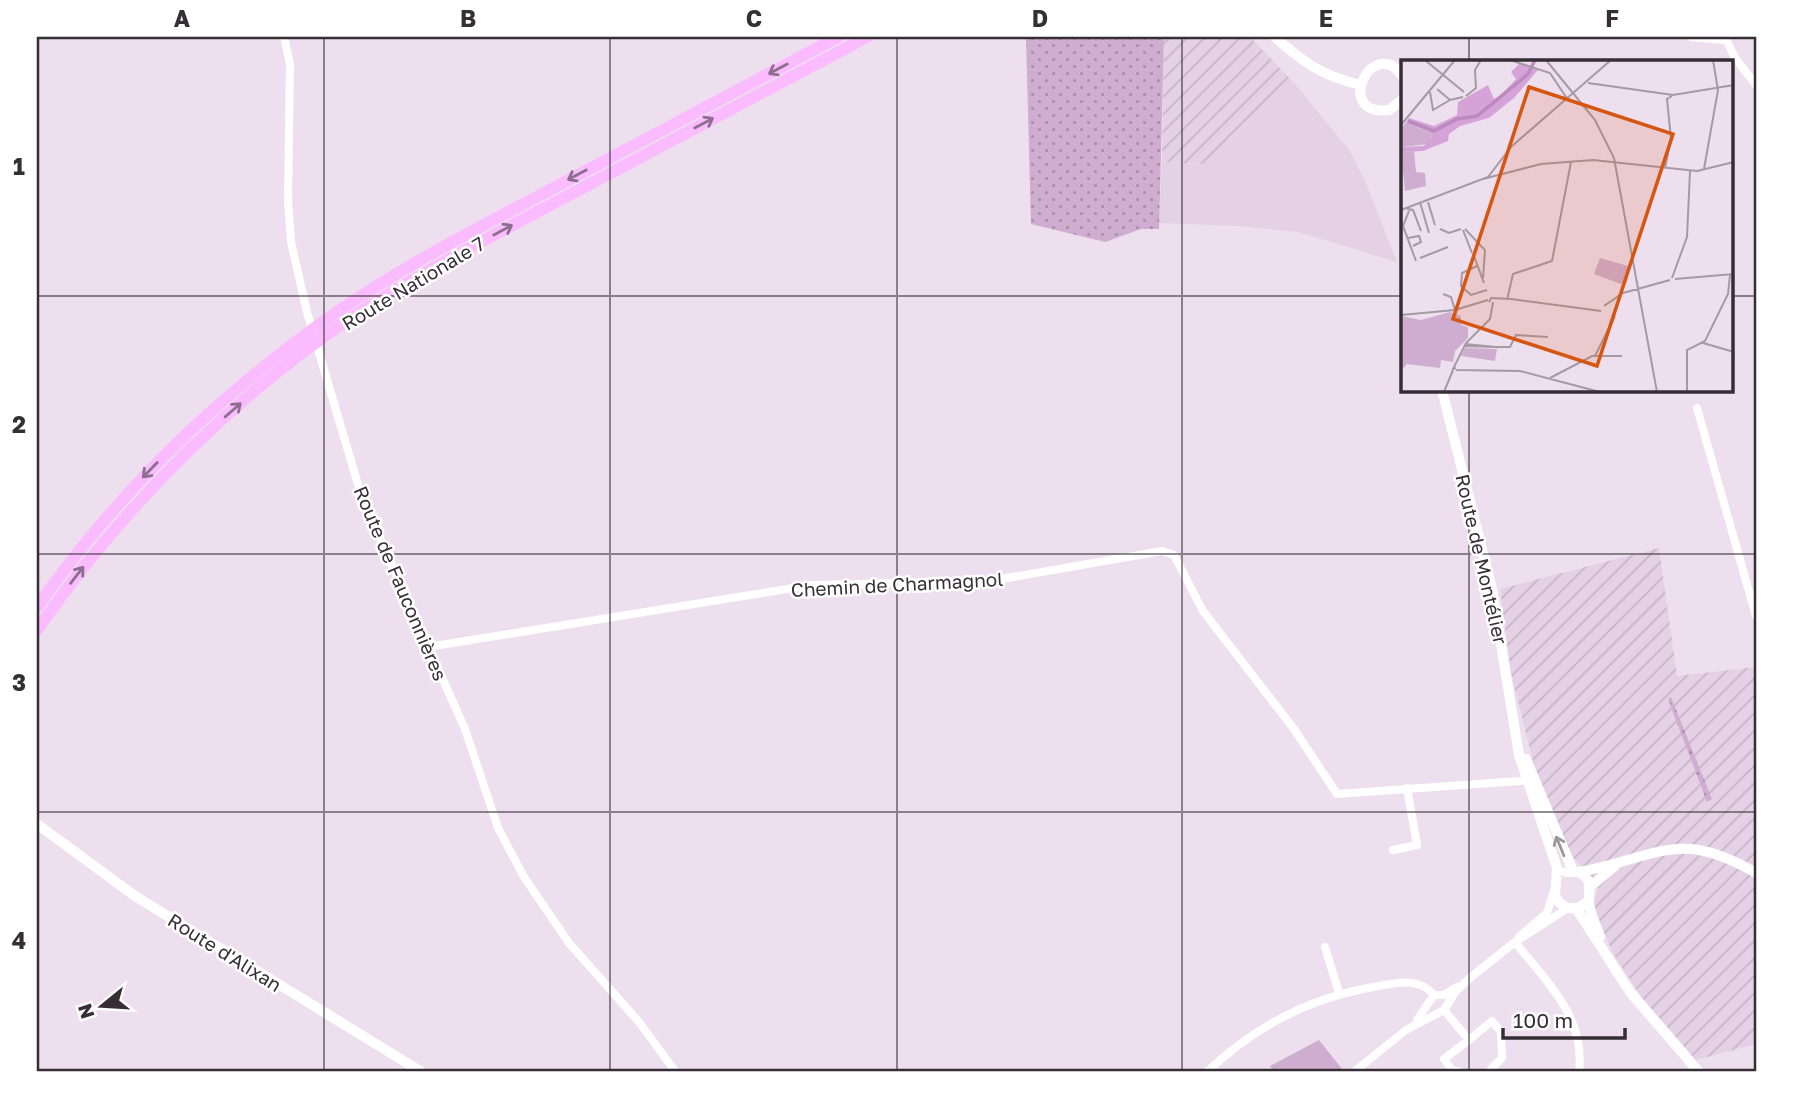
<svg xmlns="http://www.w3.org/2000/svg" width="1793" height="1108" font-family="'Golos Text',sans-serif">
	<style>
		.built { fill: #e5d1e6 }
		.industrial { fill: url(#industrial-furrows) }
		.grass { fill: url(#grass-dots) }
		.park { fill: #cfadd0 }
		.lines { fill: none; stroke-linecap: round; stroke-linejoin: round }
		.minor { stroke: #fff; stroke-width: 8 }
		.tertiary { stroke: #fff; stroke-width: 10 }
		.secondary { stroke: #fff; stroke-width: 10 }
		.trunk { stroke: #fabcfe; stroke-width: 12 }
		.oneway { stroke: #8e6e8f }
		.oneway2 { stroke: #9a979a }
		.grid { fill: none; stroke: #352f35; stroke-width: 2; stroke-opacity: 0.55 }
		.labels { text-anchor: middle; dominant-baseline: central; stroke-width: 5; stroke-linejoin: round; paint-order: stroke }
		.street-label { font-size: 19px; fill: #352f35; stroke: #fff }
		.inset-river { fill: none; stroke: #bc8abf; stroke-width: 3.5 }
		.inset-road { fill: none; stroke: #a499a4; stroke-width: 2 }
		.view { fill: #d65510; fill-opacity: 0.15; stroke: #d65510; stroke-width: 3.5 }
		.inset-edge { fill: none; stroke: #352f35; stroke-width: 3.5 }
		.neatline { fill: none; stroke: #352f35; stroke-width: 2.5 }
		.grid-label { font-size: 23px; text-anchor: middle; font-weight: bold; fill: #352f35 }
	</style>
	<defs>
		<pattern id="industrial-furrows" width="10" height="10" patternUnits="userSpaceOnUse" patternTransform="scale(1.75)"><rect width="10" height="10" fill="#e5d1e6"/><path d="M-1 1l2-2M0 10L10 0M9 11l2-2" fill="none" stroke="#c5b4c6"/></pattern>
		<pattern id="grass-dots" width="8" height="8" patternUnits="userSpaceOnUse" patternTransform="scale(1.75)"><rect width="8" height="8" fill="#cfadd0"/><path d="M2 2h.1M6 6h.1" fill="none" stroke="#a98daa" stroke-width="1.8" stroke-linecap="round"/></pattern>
	</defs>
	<rect width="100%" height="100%" fill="#eedfee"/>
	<path class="built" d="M1295,84L1350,151L1366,183L1397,262L1298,232L1237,226L1159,223L1162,162L1205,164L1228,138Z"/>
	<path class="industrial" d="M1164,37H1250L1295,84L1228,138L1229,146L1205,164L1162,162Z
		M1659,548L1677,676L1756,667V1044L1696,1060L1642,998L1612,952L1593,904L1598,890L1593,878L1572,856L1537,777L1511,673L1500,589Z"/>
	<path class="grass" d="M1026,37H1164L1159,229H1141L1105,242L1031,224Z
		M1671,697L1712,799L1707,802L1668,699Z"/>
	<path class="park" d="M1319,1040L1342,1069L1340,1071H1273L1270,1066Z"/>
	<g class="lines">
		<path class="minor" d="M284,37L290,64L288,201L291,242L307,312L362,498L465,729L498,828L524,877L569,943L639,1022L675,1071
			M1691,37L1725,40
			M1725,37L1735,58L1756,85
			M1697,408L1756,616
			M428,647L812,585L990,581L1162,551L1174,555L1203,611L1294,729L1337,794L1532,780
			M1393,850L1417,845L1407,788
			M1519,937L1547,913L1554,891
			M1515,942C1546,981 1586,1018 1579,1071
			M1325,947L1339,993
			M1444,1010L1469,1040L1444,1059L1452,1070L1458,1071
			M1417,1020L1434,995H1444L1457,987
			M1469,1040L1492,1021L1501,1032L1502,1058L1491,1069L1493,1071
			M1208,1071C1258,1024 1312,997 1379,986C1399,982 1420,978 1434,995
			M1355,1071L1406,1030L1444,1010L1456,991L1471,977L1515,942L1568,908"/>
		<path class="tertiary" d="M37,824L135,896L420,1071
			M1579,872C1657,858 1677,827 1756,873
			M1591,886L1615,866"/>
		<path class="secondary" d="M1275,37C1304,63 1321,75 1360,85
			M1403,77C1373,32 1332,117 1389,110L1403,99
			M1442,390L1492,589L1519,755L1557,868L1555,897C1564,911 1578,912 1589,900
			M1526,759L1573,871
			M1566,872H1579C1594,881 1588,889 1589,902C1590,914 1596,926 1600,937
			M1576,908L1630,992L1698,1071"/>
		<path class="trunk" d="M37,607C117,493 219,395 333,315C401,267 475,230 548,191C645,139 742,88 838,37
			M37,630C110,525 198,433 299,355C379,294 469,248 558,201C661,146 764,91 867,37"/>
	</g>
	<defs><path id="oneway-shaft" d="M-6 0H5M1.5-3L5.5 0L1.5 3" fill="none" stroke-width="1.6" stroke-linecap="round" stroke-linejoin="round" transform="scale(1.75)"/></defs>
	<g class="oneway">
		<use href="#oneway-shaft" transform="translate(778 69) rotate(152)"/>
		<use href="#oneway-shaft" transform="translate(704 123) rotate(-28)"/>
		<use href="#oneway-shaft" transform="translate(577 175) rotate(152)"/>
		<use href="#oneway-shaft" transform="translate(503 230) rotate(-28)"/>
		<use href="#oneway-shaft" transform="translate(233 410) rotate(-41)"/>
		<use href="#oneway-shaft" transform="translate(150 470) rotate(134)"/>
		<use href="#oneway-shaft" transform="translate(77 575) rotate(-52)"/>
	</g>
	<use class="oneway2" href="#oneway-shaft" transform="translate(1560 846) rotate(-112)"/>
	<path class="grid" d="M324,37V1071M610,37V1071M897,37V1071M1182,37V1071M1469,37V61M37,296H1403M1732,296H1756M1469,390V1071M37,554H1756M37,812H1756"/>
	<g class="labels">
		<g class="street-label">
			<text transform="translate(413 283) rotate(-31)">Route Nationale 7</text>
			<text transform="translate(1482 559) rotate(77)">Route de Montélier</text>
			<text transform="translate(401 583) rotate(67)">Route de Fauconnières</text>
			<text transform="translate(897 584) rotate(-3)">Chemin de Charmagnol</text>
			<text transform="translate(225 952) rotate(32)">Route d'Alixan</text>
		</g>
	</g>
	<g transform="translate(1401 60)">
		<rect width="332" height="332" fill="#eedfee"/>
		<path d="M5,62L31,74L28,84L0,87V69ZM199,198L227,206L226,220L220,224L193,214Z" fill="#cfadd0"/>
		<path d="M119,3L137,10L113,38L88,58L59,66L48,74L47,81L22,91L0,92V87L23,86L30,78L31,74L5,62L8,58L33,66L56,55L57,42L87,25L93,39L99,36L115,19L110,12Z" fill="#d6a3d9"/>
		<path d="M13,91L15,112L24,113L25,126L4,131L0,92ZM49,252L60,256V265L67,267V278L54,291L52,302L40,300L39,308L6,304L0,311V256L20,260ZM64,288L96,289L94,301L60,296Z" fill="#cfadd0"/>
		<path class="inset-river" d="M7,61L33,71L56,59L76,56L127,14L134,0"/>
		<path class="inset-road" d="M109,0L149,13L167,40M145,0L194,60L213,98L256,332M25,1L63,32M187,23L272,35L333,25M36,29L49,40L62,37M29,32L32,50L49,40M65,36L75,28L74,10L80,0M0,65L54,0M264,108L270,79L266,39L271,36M303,109L317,30L312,0M82,119L140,104L192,100L296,111L333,102M19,142L28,173M27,142L34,165M6,149L12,150L20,171M0,150L87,117L111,86L210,0M8,151L2,166L15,201M39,169L48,173L60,169M64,169L84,190L82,218M62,170L71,193M7,178L18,176L20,182L12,186M73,196L83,223M19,198L47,187M76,206L61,213L60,226L70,235L86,230M271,218L286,177L289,111M274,219L333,214M42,234L50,237L54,250M106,240L112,214L151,201L170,102M88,242L90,238L110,239L200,251M203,246L222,233L269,220M0,255L54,250L87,240M302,283L333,292M63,286L95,287L64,284M95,287H109L115,275L147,277M194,296L214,256M55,308L52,309L65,283L89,259L92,242M55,310L119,311L199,332M149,318L191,296H221M43,332L52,310M286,332V290L304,281L327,234L329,215"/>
		<path class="view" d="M128,27L272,74L196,306L52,259Z"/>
		<rect width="332" height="332" class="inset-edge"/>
	</g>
	<rect width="1793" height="1108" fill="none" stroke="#ffffff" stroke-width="77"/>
	<g transform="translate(102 1006) rotate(252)" stroke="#ffffff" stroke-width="5" paint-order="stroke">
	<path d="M0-5L12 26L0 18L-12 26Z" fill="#352f35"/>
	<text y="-10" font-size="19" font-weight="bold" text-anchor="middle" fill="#352f35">N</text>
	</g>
	<path d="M1503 1028v10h122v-10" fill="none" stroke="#352f35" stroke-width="3.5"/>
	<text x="1513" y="1028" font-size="21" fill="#352f35" stroke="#ffffff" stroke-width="5" paint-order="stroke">100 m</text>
	<rect x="38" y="38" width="1717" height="1032" class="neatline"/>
	<g class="grid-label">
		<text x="182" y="27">A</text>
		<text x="468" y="27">B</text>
		<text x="754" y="27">C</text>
		<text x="1040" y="27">D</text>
		<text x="1326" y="27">E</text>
		<text x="1612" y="27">F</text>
		<text x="19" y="175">1</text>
		<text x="19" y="433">2</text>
		<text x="19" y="691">3</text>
		<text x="19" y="949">4</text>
	</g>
</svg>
